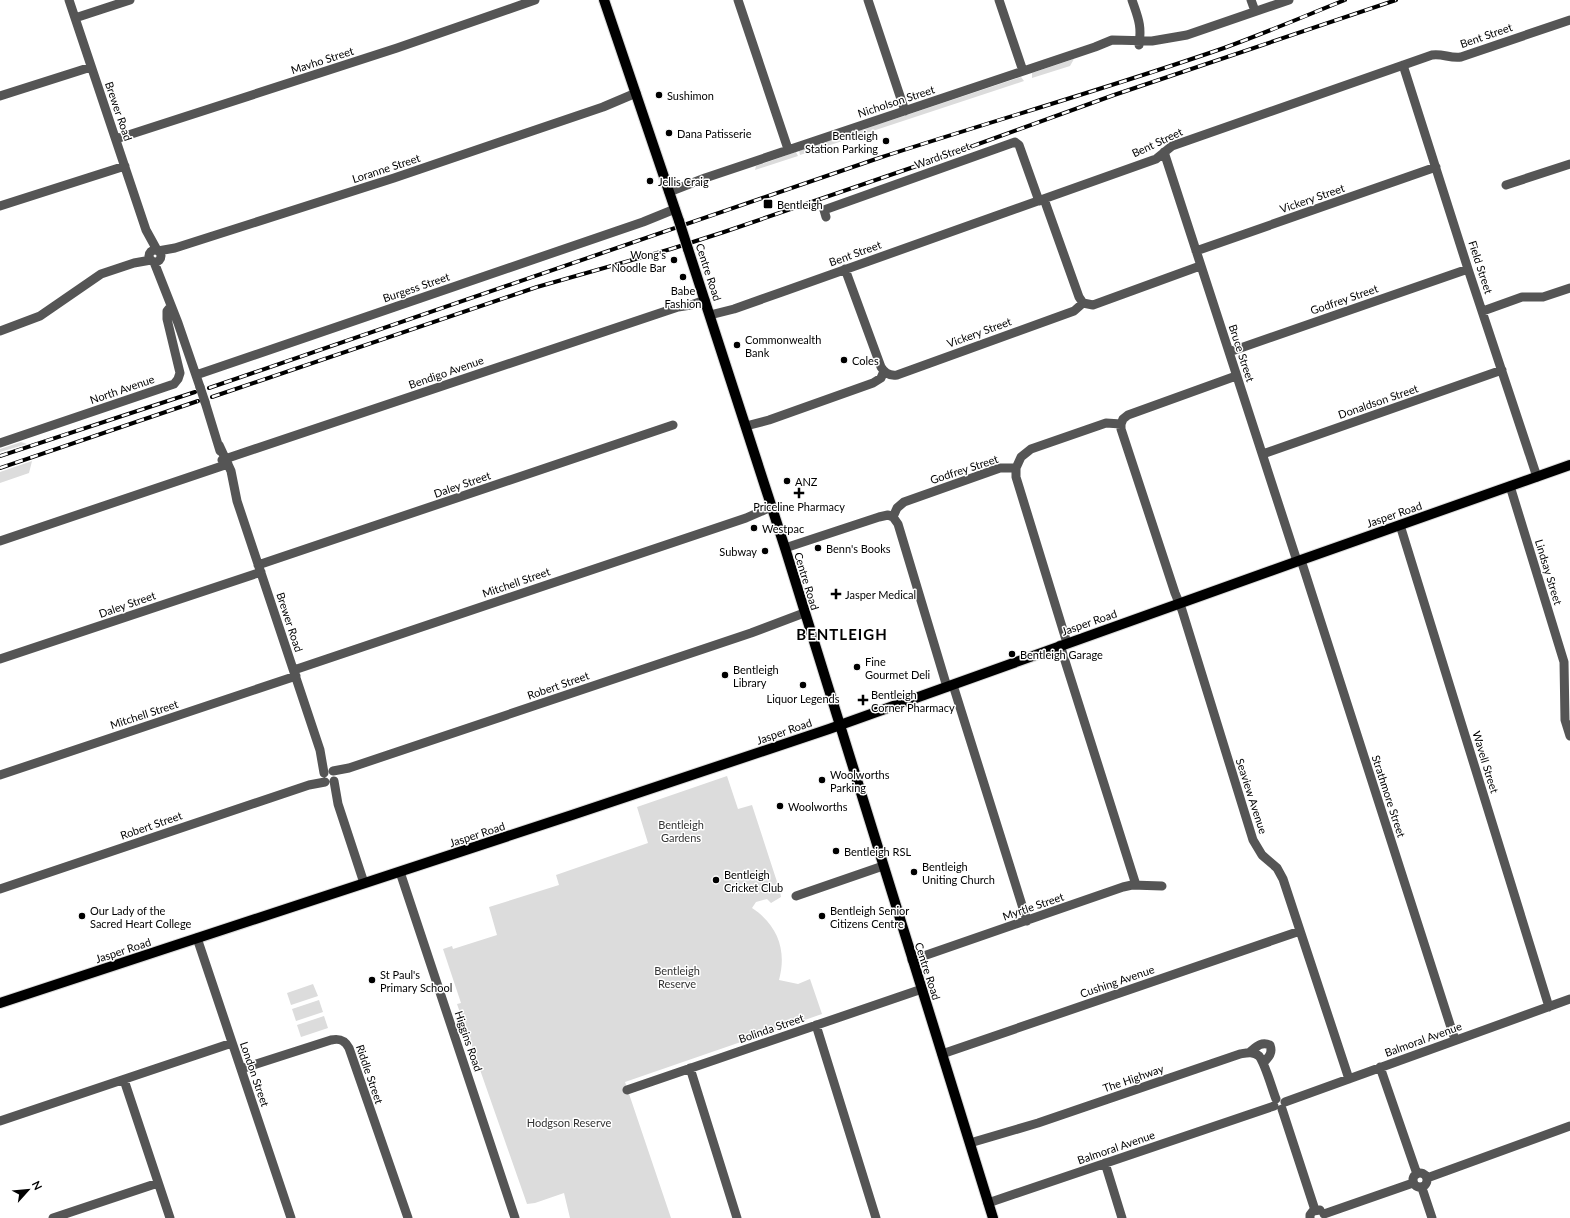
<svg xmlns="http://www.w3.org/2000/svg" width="1570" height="1218" font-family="Lato,sans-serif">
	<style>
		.green { fill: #dcdcdc }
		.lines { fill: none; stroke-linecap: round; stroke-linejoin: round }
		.major-casing { stroke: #dbdbdb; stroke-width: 12 }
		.minor { stroke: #555; stroke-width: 9 }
		.major { stroke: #000; stroke-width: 10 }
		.rail-casing { stroke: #000; stroke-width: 4 }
		.rail { stroke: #fff; stroke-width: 2.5; stroke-dasharray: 8; stroke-linecap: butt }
		.major-bridge-casing { stroke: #dbdbdb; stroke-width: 12; stroke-linecap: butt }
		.minor-bridge { stroke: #555; stroke-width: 9 }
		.major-bridge { stroke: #000; stroke-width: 10 }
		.poi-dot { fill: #000; stroke: #fff; stroke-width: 1.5 }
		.labels { text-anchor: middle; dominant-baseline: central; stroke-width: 3; stroke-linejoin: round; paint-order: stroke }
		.street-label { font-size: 11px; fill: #000; stroke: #fff }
		.poi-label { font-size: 11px; fill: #000; stroke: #fff; text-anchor: start }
		.park-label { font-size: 11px; fill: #333; stroke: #fff }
		.district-label { font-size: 15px; font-weight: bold; letter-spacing: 1px; fill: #000; stroke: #fff }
	</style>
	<rect width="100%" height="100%" fill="#fff"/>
	<path class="green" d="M1074,59L1070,66L1032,78V73Z
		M1021,77L1024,81L800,155L799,151Z
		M796,152L798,156L755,170L756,166Z
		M21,442L27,444L0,452V449Z
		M32,461L29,473L0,483V472Z
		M727,776L738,809L752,805L780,891L781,897L771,903L767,899L756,902L752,908C778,925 787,951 779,980L798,984L810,979L822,1014L625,1082L671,1218H570L564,1193L535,1203L527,1204L457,1004L461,1003L443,949L452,946L453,949L497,935L489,907L559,885L556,875L648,843L637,807Z
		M313,984L318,996L291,1005L287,993Z
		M319,1000L323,1012L296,1021L292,1009Z
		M324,1016L328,1028L301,1037L297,1025Z"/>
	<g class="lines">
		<g class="major-casing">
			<path id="major" d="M604,0L679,221
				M688,249L785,548L993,1218
				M0,1003L572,815L829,729L1301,560L1570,465"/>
		</g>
		<path class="minor" d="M69,0L146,230L157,250
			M738,0L788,149
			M868,0L905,111
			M999,0L1023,71
			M1132,0C1138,18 1142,25 1139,45
			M1251,0L1255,11
			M75,18L130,0
			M1403,65L1468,269L1537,477
			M0,96L91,67
			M116,139L397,48L535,0
			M1164,152L1297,561
			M1506,185L1570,164
			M669,192L705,178L1095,47L1112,40L1152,41L1187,35L1289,0
			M1044,199L1079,297L1083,303
			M0,206L125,166
			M826,217L824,210L1015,142L1019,145L1039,201
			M149 256a6 6 0 1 1 12 0a6 6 0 1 1-12 0Z
			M158,251L175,248L394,178L603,107L636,93
			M1196,251L1436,167
			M154,262L178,323L200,387
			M845,269L881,367C885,374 890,376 897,375L1074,311L1083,303L1093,305L1200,266
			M1483,311L1522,297H1543L1570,288
			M710,315L734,309L782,292L1156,159L1172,146L1432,55C1442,53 1451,59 1461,57L1570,20
			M0,331L40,316L101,274L134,263L151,260
			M1229,352L1468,269
			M196,375L643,222L675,209
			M205,402L220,451
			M1121,424V429L1175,593L1182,610L1253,840L1262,855L1277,868L1283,879L1349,1079
			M746,426L769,420L873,383L881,378L884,371
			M0,443L174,384L178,379L180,373L167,319V311L171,306
			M219,445L231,471L237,501L320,750L324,773
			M1263,454L1502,370
			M222,460L678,307L691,305L705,300
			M1016,468V477L1067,643
			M1510,486L1564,662L1565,720L1570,736
			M893,517L898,524L947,687
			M1400,525L1549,1007
			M0,541L228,464
			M785,548L879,517L888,515L893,517L897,508L904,502L1000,468H1016L1021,457L1031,449L1106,423L1121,424L1123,419L1128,415L1236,376
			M1301,560L1455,1040
			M258,565L673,425
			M1060,645L1136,885
			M0,659L261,572
			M294,670L746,518L771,507
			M953,685L1027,921
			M333,771L349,768L751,633L804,613
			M0,775L296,676
			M334,781L338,804L364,883
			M400,872L515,1218
			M0,889L309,785L325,782
			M796,896L883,866
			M197,938L291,1218
			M912,960L1123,887L1132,885L1162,886
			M816,1025L876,1218
			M1250,1052C1256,1047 1261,1041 1270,1045C1273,1053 1269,1057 1263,1063
			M942,1054L1300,931
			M1380,1067L1417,1174
			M690,1068L737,1218
			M241,1069L331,1040C340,1038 345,1040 349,1048L408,1218
			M124,1080L170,1218
			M627,1090L922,989
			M1285,1102L1570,999
			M1282,1109L1315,1210
			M0,1121L232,1043
			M970,1143L1038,1123L1240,1054C1246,1053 1253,1051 1259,1056C1265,1063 1272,1089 1276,1099
			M1105,1163L1122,1218
			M1413 1180a7 7 0 1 1 14 0a7 7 0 1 1-14 0Z
			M1427,1178L1570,1126
			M1422,1188L1432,1218
			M988,1203L1274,1106
			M1324,1214L1413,1183
			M53,1218L158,1183
			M1310,1218V1215L1313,1211L1320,1210"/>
		<use href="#major" class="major"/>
		<g class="rail-casing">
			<path id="rail" d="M209,388L876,159C992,121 1109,88 1224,48C1265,33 1305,16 1345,0
				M212,397L537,287L671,249L724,232L937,159L1114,95L1396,0
				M0,456L195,392
				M0,468L198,401"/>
		</g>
		<use href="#rail" class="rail"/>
		<g class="major-bridge-casing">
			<path id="major-bridge" d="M679,221L688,249"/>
		</g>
		<path class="minor-bridge" d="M200,387L205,402"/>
		<use href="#major-bridge" class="major-bridge"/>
	</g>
	<g class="poi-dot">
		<circle cx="659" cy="95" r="4"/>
		<circle cx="669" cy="133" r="4"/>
		<circle cx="886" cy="141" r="4"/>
		<circle cx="650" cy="181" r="4"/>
		<rect x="763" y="199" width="10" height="10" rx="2"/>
		<circle cx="674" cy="260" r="4"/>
		<circle cx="683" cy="277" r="4"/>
		<circle cx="737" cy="345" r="4"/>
		<circle cx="844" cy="360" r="4"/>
		<circle cx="787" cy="481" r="4"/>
		<path d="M797 487h4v4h4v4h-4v4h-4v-4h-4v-4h4z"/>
		<circle cx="754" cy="528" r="4"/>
		<circle cx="818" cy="548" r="4"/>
		<circle cx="765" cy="551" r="4"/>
		<path d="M834 588h4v4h4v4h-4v4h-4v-4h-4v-4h4z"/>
		<circle cx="1012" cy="654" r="4"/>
		<circle cx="857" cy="667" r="4"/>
		<circle cx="725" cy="675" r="4"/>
		<circle cx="803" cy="685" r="4"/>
		<path d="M861 694h4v4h4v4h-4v4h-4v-4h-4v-4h4z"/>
		<circle cx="822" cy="780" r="4"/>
		<circle cx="780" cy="806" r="4"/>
		<circle cx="836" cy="851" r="4"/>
		<circle cx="914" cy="872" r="4"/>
		<circle cx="716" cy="880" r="4"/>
		<circle cx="82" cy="916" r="4"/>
		<circle cx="822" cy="916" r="4"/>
		<circle cx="372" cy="980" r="4"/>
	</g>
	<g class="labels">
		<g class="street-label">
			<text transform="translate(1486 35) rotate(-19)">Bent Street</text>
			<text transform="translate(322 60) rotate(-18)">Mavho Street</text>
			<text transform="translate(896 101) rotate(-18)">Nicholson Street</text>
			<text transform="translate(119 111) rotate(71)">Brewer Road</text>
			<text transform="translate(1157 142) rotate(-25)">Bent Street</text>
			<text transform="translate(942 155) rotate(-20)">Ward Street</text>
			<text transform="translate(386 168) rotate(-18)">Loranne Street</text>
			<text transform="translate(1312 198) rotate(-19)">Vickery Street</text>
			<text transform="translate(855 253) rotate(-20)">Bent Street</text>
			<text transform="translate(1481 267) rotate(72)">Field Street</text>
			<text transform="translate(709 272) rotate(72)">Centre Road</text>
			<text transform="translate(416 287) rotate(-19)">Burgess Street</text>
			<text transform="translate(1344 299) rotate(-19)">Godfrey Street</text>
			<text transform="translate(979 332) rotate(-20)">Vickery Street</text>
			<text transform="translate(1242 353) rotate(72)">Bruce Street</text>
			<text transform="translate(446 372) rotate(-19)">Bendigo Avenue</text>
			<text transform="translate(122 389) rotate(-19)">North Avenue</text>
			<text transform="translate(1378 401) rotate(-19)">Donaldson Street</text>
			<text transform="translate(964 469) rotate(-18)">Godfrey Street</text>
			<text transform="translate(462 484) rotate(-19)">Daley Street</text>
			<text transform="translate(1394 514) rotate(-19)">Jasper Road</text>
			<text transform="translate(1549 572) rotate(73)">Lindsay Street</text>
			<text transform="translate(807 581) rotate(73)">Centre Road</text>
			<text transform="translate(516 582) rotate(-19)">Mitchell Street</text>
			<text transform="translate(127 604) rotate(-19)">Daley Street</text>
			<text transform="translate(290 622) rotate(72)">Brewer Road</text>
			<text transform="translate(1089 622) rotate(-19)">Jasper Road</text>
			<text transform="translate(558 685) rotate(-19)">Robert Street</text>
			<text transform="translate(144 714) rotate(-18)">Mitchell Street</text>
			<text transform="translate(784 731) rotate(-19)">Jasper Road</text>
			<text transform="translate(1486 762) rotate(73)">Wavell Street</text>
			<text transform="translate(1252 796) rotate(72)">Seaview Avenue</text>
			<text transform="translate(1389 796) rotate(72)">Strathmore Street</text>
			<text transform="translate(151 825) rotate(-19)">Robert Street</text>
			<text transform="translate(477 834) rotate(-18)">Jasper Road</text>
			<text transform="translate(1033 906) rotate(-19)">Myrtle Street</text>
			<text transform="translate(123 950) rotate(-18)">Jasper Road</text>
			<text transform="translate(928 971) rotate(72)">Centre Road</text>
			<text transform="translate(1117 981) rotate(-19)">Cushing Avenue</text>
			<text transform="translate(771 1028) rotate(-19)">Bolinda Street</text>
			<text transform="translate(1423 1039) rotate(-20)">Balmoral Avenue</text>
			<text transform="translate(469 1041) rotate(71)">Higgins Road</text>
			<text transform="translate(255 1074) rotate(71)">London Street</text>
			<text transform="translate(370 1074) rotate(71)">Riddle Street</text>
			<text transform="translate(1133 1078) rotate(-19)">The Highway</text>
			<text transform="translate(1116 1147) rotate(-19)">Balmoral Avenue</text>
		</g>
		<g class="poi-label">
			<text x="667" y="95">Sushimon</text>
			<text x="677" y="133">Dana Patisserie</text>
			<text x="878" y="135" text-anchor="end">Bentleigh<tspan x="878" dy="13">Station Parking</tspan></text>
			<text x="658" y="181">Jellis Craig</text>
			<text x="777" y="204">Bentleigh</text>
			<text x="666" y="254" text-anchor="end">Wong's<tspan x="666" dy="13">Noodle Bar</tspan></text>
			<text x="683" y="290" text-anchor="middle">Babe<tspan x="683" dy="13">Fashion</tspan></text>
			<text x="745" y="339">Commonwealth<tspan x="745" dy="13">Bank</tspan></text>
			<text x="852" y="360">Coles</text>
			<text x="795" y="481">ANZ</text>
			<text x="799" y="506" text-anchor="middle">Priceline Pharmacy</text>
			<text x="762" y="528">Westpac</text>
			<text x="826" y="548">Benn's Books</text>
			<text x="757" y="551" text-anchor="end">Subway</text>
			<text x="845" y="594">Jasper Medical</text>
			<text x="1020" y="654">Bentleigh Garage</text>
			<text x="865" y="661">Fine<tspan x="865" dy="13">Gourmet Deli</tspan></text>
			<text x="733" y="669">Bentleigh<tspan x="733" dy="13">Library</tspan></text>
			<text x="871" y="694">Bentleigh<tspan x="871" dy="13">Corner Pharmacy</tspan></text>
			<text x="803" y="698" text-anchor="middle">Liquor Legends</text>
			<text x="830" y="774">Woolworths<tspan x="830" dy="13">Parking</tspan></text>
			<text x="788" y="806">Woolworths</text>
			<text x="844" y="851">Bentleigh RSL</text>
			<text x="922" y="866">Bentleigh<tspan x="922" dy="13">Uniting Church</tspan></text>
			<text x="724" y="874">Bentleigh<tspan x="724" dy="13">Cricket Club</tspan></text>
			<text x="90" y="910">Our Lady of the<tspan x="90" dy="13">Sacred Heart College</tspan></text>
			<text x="830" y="910">Bentleigh Senior<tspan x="830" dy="13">Citizens Centre</tspan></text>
			<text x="380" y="974">St Paul's<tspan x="380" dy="13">Primary School</tspan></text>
		</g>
		<g class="park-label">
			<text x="681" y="824">Bentleigh<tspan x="681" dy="13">Gardens</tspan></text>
			<text x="677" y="970">Bentleigh<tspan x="677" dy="13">Reserve</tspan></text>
			<text x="569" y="1122">Hodgson Reserve</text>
		</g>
		<g class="district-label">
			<text x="842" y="634">BENTLEIGH</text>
		</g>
	</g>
	<g transform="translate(28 1190) rotate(63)" stroke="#ffffff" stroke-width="3" paint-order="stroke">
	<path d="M0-3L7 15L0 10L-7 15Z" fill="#000000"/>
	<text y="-6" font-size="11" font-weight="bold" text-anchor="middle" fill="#000000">N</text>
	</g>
</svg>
